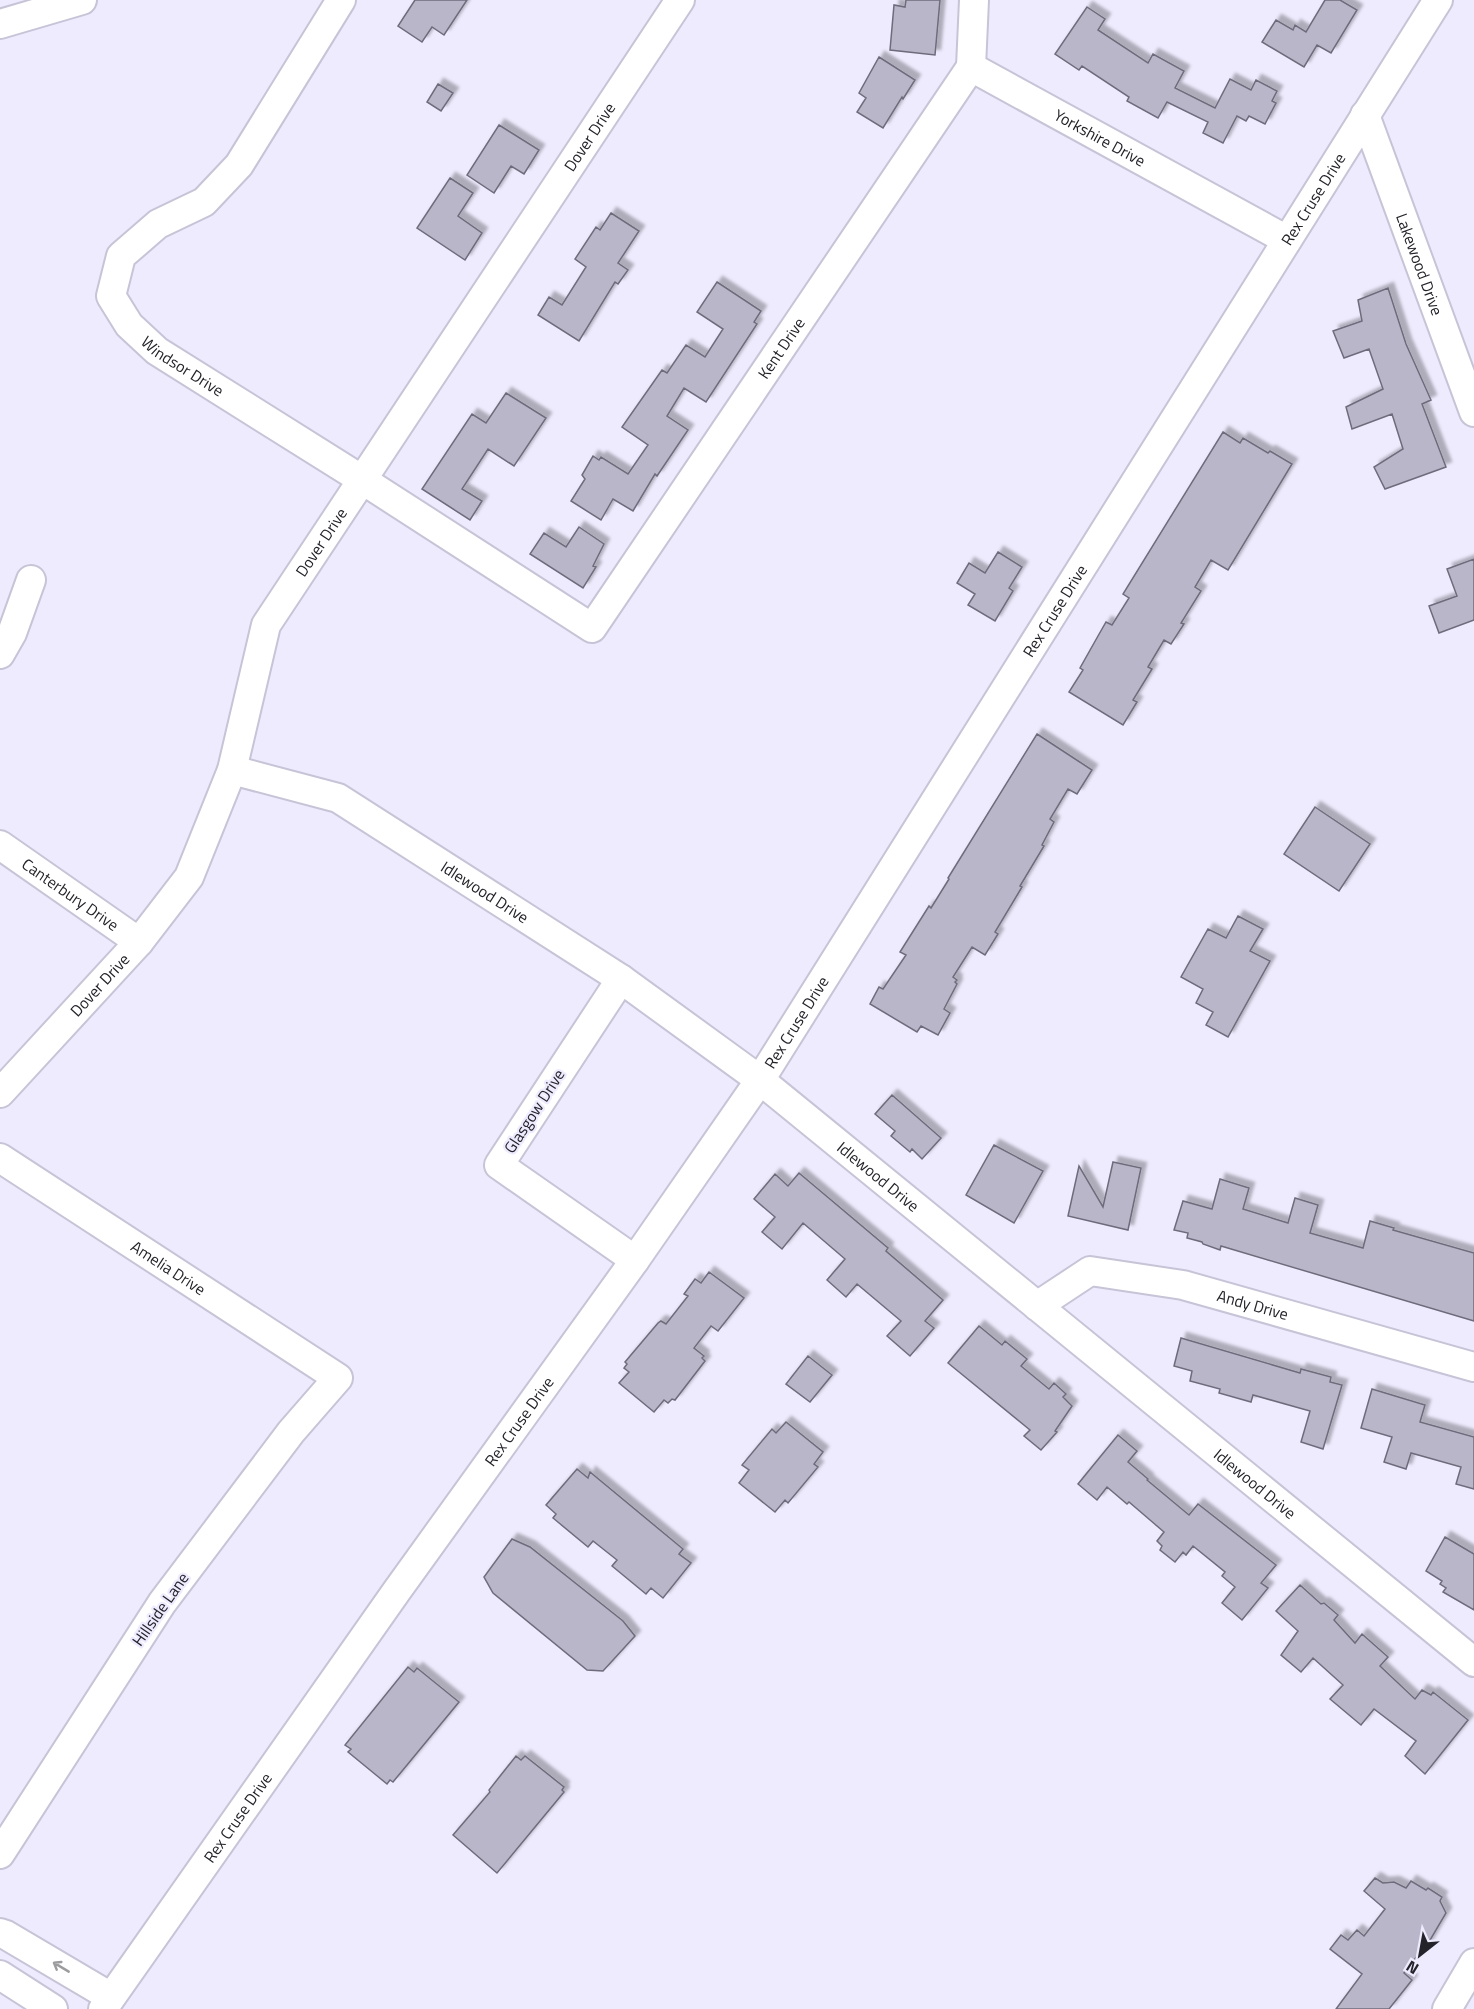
<svg xmlns="http://www.w3.org/2000/svg" width="1474" height="2009" font-family="'Titillium Web',sans-serif">
	<style>
		.building { fill: #b8b6c8; stroke: #6e6c7c; stroke-width: 1.5; filter: url(#shadow) }
		.lines { fill: none; stroke-linecap: round; stroke-linejoin: round }
		.minor-casing { stroke: #c6c4d6; stroke-width: 32 }
		.minor { stroke: #fff; stroke-width: 28 }
		.oneway { stroke: #9c9c9f }
		.labels { text-anchor: middle; dominant-baseline: central; stroke-width: 4.5; stroke-linejoin: round; paint-order: stroke }
		.street-label { font-size: 16px; fill: #24232a; stroke: #eeebfe }
	</style>
	<defs>
		<filter id="shadow"><feDropShadow dx="5.5" dy="-5.5" stdDeviation="1.5" flood-color="#0004"/></filter>
	</defs>
	<rect width="100%" height="100%" fill="#eeebfe"/>
	<path class="building" d="M415,0H467L444,35L432,27L422,42L398,26Z
		M906,0H940L935,55L890,50L894,5L905,7Z
		M1325,0H1340L1357,10L1331,53L1317,45L1304,67L1262,42L1276,20L1293,30L1295,25L1306,32Z
		M1087,7L1105,19L1098,30L1148,63L1153,54L1184,71L1175,88L1215,108L1230,79L1251,90L1256,80L1277,91L1272,101L1276,103L1265,124L1249,116L1246,121L1237,116L1223,143L1203,133L1208,122L1167,102L1158,118L1127,101L1129,97L1082,66L1079,70L1055,54Z
		M879,57L915,80L903,99L902,97L883,128L857,112L866,98L859,93Z
		M438,84L453,93L441,111L427,102Z
		M499,125L539,150L524,174L511,166L494,193L467,175Z
		M450,178L473,193L458,216L482,233L465,260L417,228Z
		M611,213L639,231L618,263L628,270L618,284L615,282L579,341L538,315L549,297L562,305L586,267L575,259L596,227L600,230Z
		M717,282L761,311L754,322L757,324L706,402L684,388L667,416L688,430L657,476L655,474L633,511L613,499L601,520L571,501L585,479L582,475L593,456L599,460L601,457L628,474L648,445L622,427L662,370L667,373L686,345L705,357L723,329L697,312Z
		M1388,288L1406,344L1431,400L1422,404L1446,467L1385,489L1374,467L1403,449L1392,414L1352,429L1346,407L1383,389L1369,349L1344,358L1333,331L1362,321L1358,300Z
		M506,393L546,418L514,466L488,449L462,489L482,501L470,520L422,489L472,414L486,423Z
		M1223,432L1240,443L1243,438L1268,453L1270,451L1292,464L1228,570L1211,560L1195,587L1201,591L1181,623L1184,624L1171,644L1164,640L1148,667L1152,669L1133,700L1137,702L1123,725L1069,692L1083,670L1080,668L1098,636L1106,622L1112,625L1129,598L1123,594Z
		M579,527L604,544L593,566L596,567L583,588L530,554L544,533L566,547Z
		M998,552L1022,567L1009,588L1013,591L995,621L968,605L975,594L957,583L969,563L985,573Z
		M1474,559V620L1439,633L1429,606L1457,596L1447,569Z
		M1037,734L1092,770L1077,794L1068,789L1050,819L1054,822L1042,845L1044,846L1020,886L1022,887L995,932L998,934L985,955L972,947L953,977L957,980L955,982L957,984L944,1009L950,1013L938,1035L921,1026L917,1032L870,1004L879,987L883,989L906,955L900,952L929,906L931,908L949,879L948,878Z
		M1315,807L1370,844L1339,891L1284,854Z
		M1238,916L1263,929L1250,951L1270,961L1228,1037L1206,1025L1213,1012L1196,1003L1203,989L1181,977L1208,929L1226,938Z
		M892,1095L941,1138L922,1159L912,1149L910,1152L891,1136L895,1131L875,1114Z
		M994,1145L1043,1171L1014,1223L966,1195Z
		M1113,1162L1141,1168L1128,1230L1068,1216L1079,1166L1103,1207Z
		M799,1173L888,1248L886,1251L943,1300L925,1321L934,1328L910,1356L887,1336L901,1321L857,1284L846,1297L827,1280L845,1259L803,1223L782,1249L762,1232L775,1217L754,1199L775,1174L788,1186Z
		M1220,1179L1249,1188L1243,1209L1288,1223L1295,1198L1318,1205L1310,1233L1363,1248L1370,1221L1394,1228L1393,1230L1474,1253V1321L1221,1246L1220,1250L1203,1244L1202,1242L1187,1238L1188,1233L1174,1230L1183,1201L1212,1209Z
		M709,1272L744,1298L718,1331L711,1326L694,1348L704,1356L702,1358L705,1361L675,1400L672,1399L668,1403L664,1400L654,1412L619,1383L629,1372L624,1368L627,1364L625,1362L658,1323L661,1321L666,1324L688,1296L684,1294L695,1279L701,1283Z
		M979,1326L1002,1345L1005,1341L1027,1359L1021,1366L1049,1389L1054,1383L1066,1394L1063,1397L1072,1406L1055,1431L1057,1432L1041,1450L1024,1436L1030,1430L948,1363Z
		M1181,1338L1300,1373L1301,1369L1331,1377L1330,1382L1342,1385L1323,1449L1301,1442L1310,1411L1253,1395L1251,1402L1219,1393L1220,1389L1190,1381L1192,1371L1174,1366Z
		M808,1356L832,1375L810,1402L786,1384Z
		M1372,1389L1425,1405L1420,1422L1474,1437V1489L1456,1484L1461,1467L1411,1453L1406,1469L1384,1462L1392,1437L1361,1428Z
		M786,1422L823,1452L814,1464L818,1467L788,1503L785,1500L775,1512L739,1483L749,1470L742,1465L772,1429L776,1433Z
		M1118,1435L1137,1451L1128,1462L1148,1479L1147,1480L1189,1515L1198,1504L1276,1565L1261,1583L1268,1588L1242,1620L1222,1603L1235,1587L1222,1576L1225,1572L1193,1546L1186,1555L1183,1552L1175,1562L1160,1550L1162,1546L1157,1541L1164,1532L1129,1502L1127,1504L1107,1487L1097,1500L1078,1484Z
		M577,1469L588,1478L590,1472L683,1549L679,1554L691,1563L663,1598L651,1588L646,1594L612,1566L617,1560L593,1541L588,1547L553,1518L556,1514L546,1505Z
		M1445,1537L1474,1554V1610L1443,1592L1446,1588L1440,1584L1442,1581L1426,1571Z
		M512,1539L530,1547L623,1621L635,1636L603,1671L587,1670L493,1593L484,1577Z
		M1300,1585L1321,1604L1324,1603L1338,1615L1334,1620L1355,1643L1362,1634L1388,1657L1380,1666L1415,1699L1422,1690L1431,1695L1433,1692L1468,1720L1425,1774L1405,1756L1416,1741L1374,1709L1361,1725L1330,1699L1343,1685L1313,1658L1301,1672L1281,1655L1298,1631L1276,1611Z
		M408,1667L414,1672L417,1668L459,1702L393,1782L390,1780L387,1784L348,1752L351,1749L345,1745Z
		M516,1756L521,1760L525,1756L564,1787L562,1790L564,1792L497,1873L453,1835L490,1792L489,1790Z
		M1375,1878L1383,1883L1394,1882L1406,1888L1411,1881L1426,1890L1428,1888L1442,1897L1440,1901L1446,1913L1426,1947L1425,1946L1404,1973L1412,1980L1389,2009H1336L1362,1974L1330,1949L1341,1935L1348,1940L1357,1930L1364,1936L1385,1909L1364,1891Z"/>
	<g class="lines">
		<g class="minor-casing">
			<g id="minor">
				<path id="s1" d="M341,0L239,165L204,202L158,224L121,256L111,296L129,325L157,351L361,479L592,628L971,67"/>
				<path d="M0,24L82,0"/>
				<path id="s2" d="M971,67L1287,240"/>
				<path d="M971,67L974,0"/>
				<path id="s3" d="M1365,115L1474,412"/>
				<path d="M0,654L12,633L31,580"/>
				<path id="s4" d="M232,770L338,798L621,979L760,1080L1474,1662"/>
				<path id="s5" d="M0,845L139,942"/>
				<path d="M621,979L499,1165L635,1260"/>
				<path id="s6" d="M0,1093L139,942L189,877L232,770L266,625L680,0"/>
				<path id="s7" d="M0,1158L338,1378L291,1432L162,1603L0,1854"/>
				<path id="s8" d="M1037,1306L1090,1271L1183,1285L1474,1367"/>
				<path d="M0,1933L6,1935L111,1997"/>
				<path d="M0,1975L53,2009"/>
				<path id="s9" d="M103,2009L396,1592L635,1260L760,1080L1438,0"/>
				<path d="M1447,2009L1474,1963"/>
			</g>
		</g>
		<use href="#minor" class="minor"/>
	</g>
	<defs><path id="oneway-shaft" d="M-6 0H5M1.5-3L5.5 0L1.5 3" fill="none" stroke-width="1.6" stroke-linecap="round" stroke-linejoin="round" transform="scale(1.5)"/></defs>
	<use class="oneway" href="#oneway-shaft" transform="translate(61 1967) rotate(-149)"/>
	<g class="labels">
		<g class="street-label">
			<text stroke="none"><textPath href="#s6" startOffset="1137">Dover Drive</textPath></text>
			<text stroke="none"><textPath href="#s2" startOffset="147">Yorkshire Drive</textPath></text>
			<text stroke="none"><textPath href="#s9" startOffset="2178">Rex Cruse Drive</textPath></text>
			<text stroke="none"><textPath href="#s3" startOffset="159">Lakewood Drive</textPath></text>
			<text stroke="none"><textPath href="#s1" startOffset="1312">Kent Drive</textPath></text>
			<text stroke="none"><textPath href="#s1" startOffset="488">Windsor Drive</textPath></text>
			<text stroke="none"><textPath href="#s6" startOffset="651">Dover Drive</textPath></text>
			<text stroke="none"><textPath href="#s9" startOffset="1692">Rex Cruse Drive</textPath></text>
			<text stroke="none"><textPath href="#s4" startOffset="284">Idlewood Drive</textPath></text>
			<text stroke="none"><textPath href="#s5" startOffset="86">Canterbury Drive</textPath></text>
			<text stroke="none"><textPath href="#s6" startOffset="147">Dover Drive</textPath></text>
			<text stroke="none"><textPath href="#s9" startOffset="1206">Rex Cruse Drive</textPath></text>
			<text transform="translate(534 1111) rotate(-57)">Glasgow Drive</text>
			<text stroke="none"><textPath href="#s4" startOffset="770">Idlewood Drive</textPath></text>
			<text stroke="none"><textPath href="#s7" startOffset="201">Amelia Drive</textPath></text>
			<text stroke="none"><textPath href="#s8" startOffset="230">Andy Drive</textPath></text>
			<text stroke="none"><textPath href="#s9" startOffset="720">Rex Cruse Drive</textPath></text>
			<text stroke="none"><textPath href="#s4" startOffset="1256">Idlewood Drive</textPath></text>
			<text transform="translate(160 1609) rotate(-55)">Hillside Lane</text>
			<text stroke="none"><textPath href="#s9" startOffset="234">Rex Cruse Drive</textPath></text>
		</g>
	</g>
	<g transform="translate(1420 1955) rotate(211)" stroke="#eeebfe" stroke-width="4.5" paint-order="stroke">
	<path d="M0-4.5L10 22L0 15L-10 22Z" fill="#24232a"/>
	<text y="-9" font-size="16" font-weight="bold" text-anchor="middle" fill="#24232a">N</text>
	</g>
</svg>
